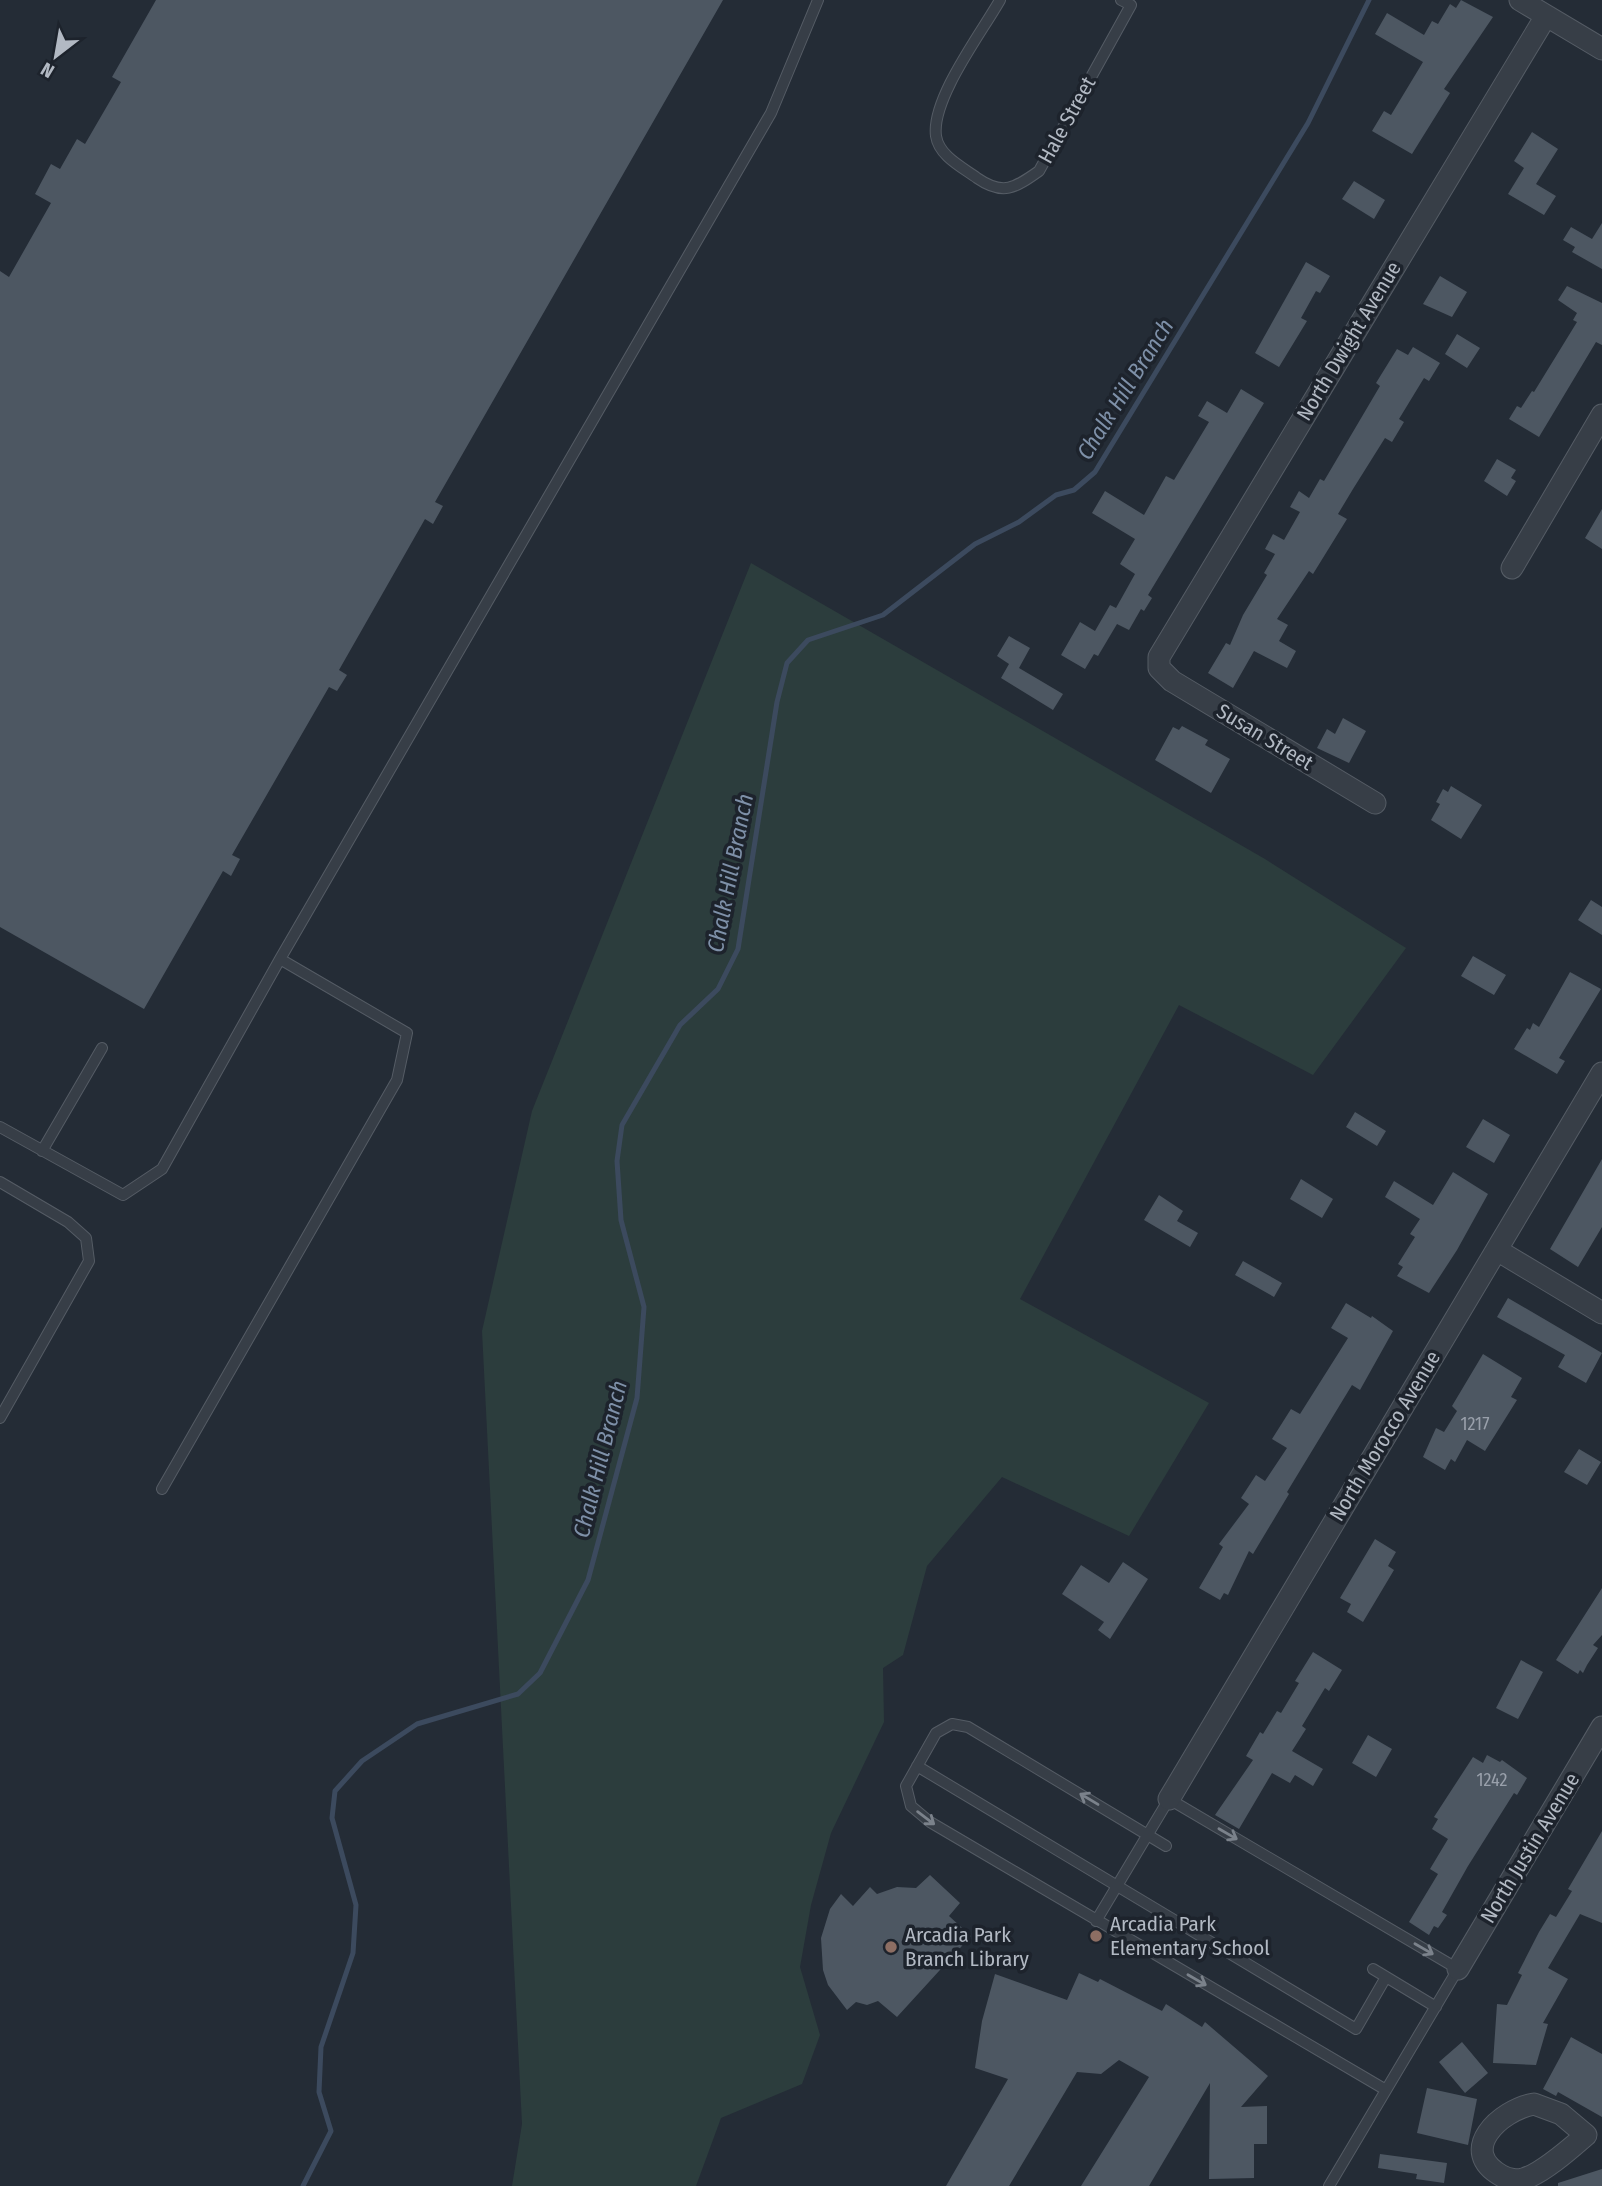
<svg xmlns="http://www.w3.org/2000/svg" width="1602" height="2186" font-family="'Fira Sans Condensed',sans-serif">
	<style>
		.green { fill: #2c3d3d }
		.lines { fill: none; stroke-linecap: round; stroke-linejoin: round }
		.stream { stroke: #3c4a5e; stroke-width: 5 }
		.building { fill: #4d5762 }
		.service-casing { stroke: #555c65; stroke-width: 12 }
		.minor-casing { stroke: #555c65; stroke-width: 23 }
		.service { stroke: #373e47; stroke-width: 10 }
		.minor { stroke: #373e47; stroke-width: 21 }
		.oneway { stroke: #7b828b }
		.education-dot { fill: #8d6e63; stroke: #1d232c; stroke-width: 2.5 }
		.labels { text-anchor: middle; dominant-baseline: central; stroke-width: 7; stroke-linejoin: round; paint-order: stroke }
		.number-label { font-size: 18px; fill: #99a0ab }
		.street-label { font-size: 21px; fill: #b2b9c3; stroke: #1d232c }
		.poi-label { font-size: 21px; fill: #b2b9c3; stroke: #1d232c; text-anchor: start }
		.water-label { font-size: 23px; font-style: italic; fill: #7e90a8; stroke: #1d232c }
	</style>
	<rect width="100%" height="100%" fill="#242c36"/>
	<path class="green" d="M751,563L1265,859L1406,948L1313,1075L1179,1005L1020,1299L1209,1403L1129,1536L1002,1477L927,1566L903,1655L883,1668L884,1722L831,1833L811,1905L800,1967L820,2035L802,2084L721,2118L696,2186H512L522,2124L482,1331L532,1111Z"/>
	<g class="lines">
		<path class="stream" d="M303,2186L331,2131L319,2092L321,2047L353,1953L356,1905L332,1818L335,1791L362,1761L417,1724L518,1694L540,1673L588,1580L637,1398L644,1307L621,1220L617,1161L622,1125L680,1025L718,989L738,949L777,702L787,663L808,640L883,615L975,544L1019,522L1056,495L1074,490L1095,472L1308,123L1369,0"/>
	</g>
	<path class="building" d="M156,0H723L435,502L443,506L433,524L425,519L339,670L347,675L337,691L329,687L232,855L240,859L231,876L223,871L144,1009L0,927V271L9,277L51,203L35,194L51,164L60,169L77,139L85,144L121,82L112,77Z
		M1461,0L1493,17L1444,89L1450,93L1412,154L1372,131L1384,111L1391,115L1423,62L1375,34L1387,13L1424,35L1432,21L1438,24L1450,4L1456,8Z
		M1532,132L1558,149L1536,184L1556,196L1544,215L1508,194L1524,168L1514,161Z
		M1354,181L1385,200L1374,219L1342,199Z
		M1602,223V269L1572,252L1575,247L1563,240L1571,227L1592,239Z
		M1306,262L1330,276L1320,293L1316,291L1301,318L1307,321L1279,367L1255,353Z
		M1440,276L1467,292L1452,317L1423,304Z
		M1567,286L1602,303V345L1596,342L1539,437L1509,419L1517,406L1521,408L1532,391L1534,392L1577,322L1573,320L1577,313L1558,300Z
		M1457,334L1480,348L1467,368L1445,354Z
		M1413,347L1440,363L1429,381L1424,378L1399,419L1404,422L1392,442L1385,438L1353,489L1338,514L1347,519L1313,574L1309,571L1277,619L1288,625L1279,641L1296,651L1287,668L1254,651L1233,688L1208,673L1226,643L1230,645L1243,615L1267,575L1264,573L1275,554L1265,549L1273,534L1284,540L1300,512L1290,507L1299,491L1309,498L1320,479L1324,481L1380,386L1376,383L1397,349L1408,355Z
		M1241,389L1264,403L1148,595L1152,598L1144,611L1141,609L1129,630L1117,624L1098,656L1094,654L1085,669L1061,655L1080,622L1095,631L1110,605L1116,608L1135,574L1120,564L1135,539L1092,513L1105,491L1144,515L1166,476L1174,480L1209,422L1198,416L1207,401L1227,413Z
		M1497,459L1516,470L1511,478L1516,481L1507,496L1484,481Z
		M1602,509V549L1585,538Z
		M1009,636L1030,648L1019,668L1063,694L1053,710L1001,678L1009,664L997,656Z
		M1343,718L1366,731L1349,763L1317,748L1327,729L1335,734Z
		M1182,726L1208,740L1205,745L1230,759L1211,793L1155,760L1173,727L1179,730Z
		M1451,786L1482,805L1461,839L1431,820L1440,804L1436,802L1443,789L1448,792Z
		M1591,900L1602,907V935L1578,920Z
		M1473,956L1506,975L1494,995L1461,976Z
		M1570,972L1601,989L1559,1058L1565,1061L1557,1074L1514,1049L1527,1028L1530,1030L1533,1023L1539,1027Z
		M1355,1112L1386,1131L1377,1146L1346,1127Z
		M1483,1119L1510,1135L1494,1163L1466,1147Z
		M1602,1159V1227L1578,1267L1550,1249Z
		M1453,1172L1488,1194L1457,1250L1429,1293L1397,1276L1403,1267L1398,1264L1415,1237L1410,1234L1420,1219L1385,1197L1394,1181L1433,1205Z
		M1301,1179L1333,1199L1322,1218L1290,1199Z
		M1159,1195L1183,1211L1177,1221L1198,1233L1190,1247L1144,1220Z
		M1243,1261L1282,1283L1274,1297L1235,1275Z
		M1508,1298L1602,1353L1586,1383L1558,1367L1565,1355L1497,1317Z
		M1346,1303L1371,1318L1372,1316L1393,1331L1360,1390L1352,1385L1287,1492L1289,1494L1253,1554L1249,1551L1228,1595L1224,1593L1220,1600L1199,1588L1223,1547L1219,1544L1249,1504L1241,1498L1256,1475L1265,1481L1287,1448L1272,1439L1291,1409L1300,1414L1348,1338L1331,1328Z
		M1483,1354L1522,1378L1511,1397L1517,1400L1485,1451L1467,1440L1455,1462L1451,1459L1445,1470L1423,1457L1436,1428L1444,1432L1457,1411L1452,1406Z
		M1579,1449L1601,1462L1587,1485L1564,1472Z
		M1375,1539L1396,1552L1388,1566L1394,1570L1363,1622L1347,1612L1351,1604L1340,1598Z
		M1123,1562L1148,1579L1110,1639L1098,1630L1104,1622L1062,1594L1081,1565L1109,1583Z
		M1602,1588V1635L1593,1645L1598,1648L1587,1665L1583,1673L1580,1670L1578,1674L1556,1660Z
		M1313,1652L1342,1670L1329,1691L1325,1688L1302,1726L1306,1729L1292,1751L1323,1769L1313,1786L1295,1775L1290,1783L1272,1773L1239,1829L1215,1815L1253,1760L1246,1756L1260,1732L1263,1734L1277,1711L1281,1713L1299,1683L1295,1681Z
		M1521,1660L1543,1672L1518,1719L1496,1708Z
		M1368,1735L1392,1749L1376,1777L1352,1763Z
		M1487,1755L1500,1762L1502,1760L1527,1778L1517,1795L1514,1793L1468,1866L1442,1912L1447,1915L1438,1928L1434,1926L1429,1935L1409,1922L1438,1874L1430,1869L1448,1839L1432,1829L1438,1819L1434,1817L1473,1757L1483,1763Z
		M1602,1831V1923L1580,1914L1548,1968L1568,1979L1543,2023L1548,2024L1536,2065L1493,2063L1497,2004L1507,2005L1522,1975L1518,1973L1539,1932L1550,1914L1556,1917L1572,1891L1568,1889Z
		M930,1875L960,1903L949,1916L971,1936L897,2017L878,2001L867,2005L856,2002L847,2010L828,1985L823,1970L821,1938L830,1909L841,1894L853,1906L870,1887L877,1894L897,1887L916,1888Z
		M1079,1973L1098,1982L1100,1979L1162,2011L1166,2004L1202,2027L1205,2022L1268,2076L1241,2107L1267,2106V2144H1254V2178L1209,2179L1210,2083L1149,2186H1081L1149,2077L1119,2060L1101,2074L1077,2072L1009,2186H946L1008,2079L975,2068L982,2021L995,1974L1067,2000Z
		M1571,2037L1602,2054V2117L1558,2092L1556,2096L1543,2089Z
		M1462,2042L1488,2073L1465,2093L1439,2062Z
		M1427,2088L1477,2099L1468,2145L1417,2133Z
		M1380,2154L1447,2163L1444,2183L1416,2179L1417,2174L1378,2168Z
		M1602,2169V2186H1558V2183Z"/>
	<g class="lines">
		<g class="service-casing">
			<path id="service" d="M1000,0C982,32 931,99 936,136C939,156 962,167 977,178C1003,196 1015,188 1039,171L1131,5L1121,0
				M0,1127L123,1195L162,1169L280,959L771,113L818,0
				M42,1151L102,1048
				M0,1182L68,1222L86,1238L89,1261L0,1418
				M162,1489L397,1080L407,1033L280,959
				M917,1766L1356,2029L1386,1977
				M1166,1846L968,1727L952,1724L936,1733L906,1786L911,1806L930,1822L1386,2090
				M1096,1921L1169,1799L1458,1969L1329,2186
				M1373,1969L1436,2007"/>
		</g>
		<g class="minor-casing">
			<path id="minor" d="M1520,0L1602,49
				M1512,568L1602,415
				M1375,803L1172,681L1159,668V657L1546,16
				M1497,1250L1602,1313
				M1169,1799L1602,1073
				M1458,1969L1602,1727
				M1534,2104L1561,2114L1586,2135C1571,2148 1542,2174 1523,2179C1517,2181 1508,2179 1502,2176C1456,2151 1500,2110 1534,2104Z"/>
		</g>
		<use href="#service" class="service"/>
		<use href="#minor" class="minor"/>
	</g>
	<defs><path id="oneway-shaft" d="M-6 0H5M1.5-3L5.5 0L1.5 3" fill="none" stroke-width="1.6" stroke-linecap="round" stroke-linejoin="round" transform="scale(1.75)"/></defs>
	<g class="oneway">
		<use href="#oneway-shaft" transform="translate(1089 1799) rotate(-149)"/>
		<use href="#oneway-shaft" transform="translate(926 1818) rotate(37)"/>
		<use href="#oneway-shaft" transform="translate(1228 1834) rotate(30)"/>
		<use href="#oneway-shaft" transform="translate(1424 1949) rotate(30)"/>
		<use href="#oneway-shaft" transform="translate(1197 1980) rotate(30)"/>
	</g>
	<g class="education-dot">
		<circle cx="1096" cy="1936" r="7"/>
		<circle cx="891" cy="1947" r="7"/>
	</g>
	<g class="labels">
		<g class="number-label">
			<text x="1475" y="1424">1217</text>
			<text x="1492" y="1780">1242</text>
		</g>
		<g class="street-label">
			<text transform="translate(1067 120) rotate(-61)">Hale Street</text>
			<text transform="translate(1349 341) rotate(-59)">North Dwight Avenue</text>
			<text transform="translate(1265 737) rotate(31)">Susan Street</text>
			<text transform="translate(1385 1436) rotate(-59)">North Morocco Avenue</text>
			<text transform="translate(1530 1848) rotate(-59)">North Justin Avenue</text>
		</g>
		<g class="poi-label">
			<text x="1110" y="1924">Arcadia Park<tspan x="1110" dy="24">Elementary School</tspan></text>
			<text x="905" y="1935">Arcadia Park<tspan x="905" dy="24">Branch Library</tspan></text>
		</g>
		<g class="water-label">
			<text transform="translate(1125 389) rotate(-58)">Chalk Hill Branch</text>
			<text transform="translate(730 873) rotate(-79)">Chalk Hill Branch</text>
			<text transform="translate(600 1459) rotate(-76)">Chalk Hill Branch</text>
		</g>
	</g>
	<g transform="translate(56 56) rotate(211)" stroke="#1d232c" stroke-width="5" paint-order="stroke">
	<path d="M0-5L12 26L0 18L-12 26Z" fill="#b2b9c3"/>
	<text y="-10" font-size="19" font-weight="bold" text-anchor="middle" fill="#b2b9c3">N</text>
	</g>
</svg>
